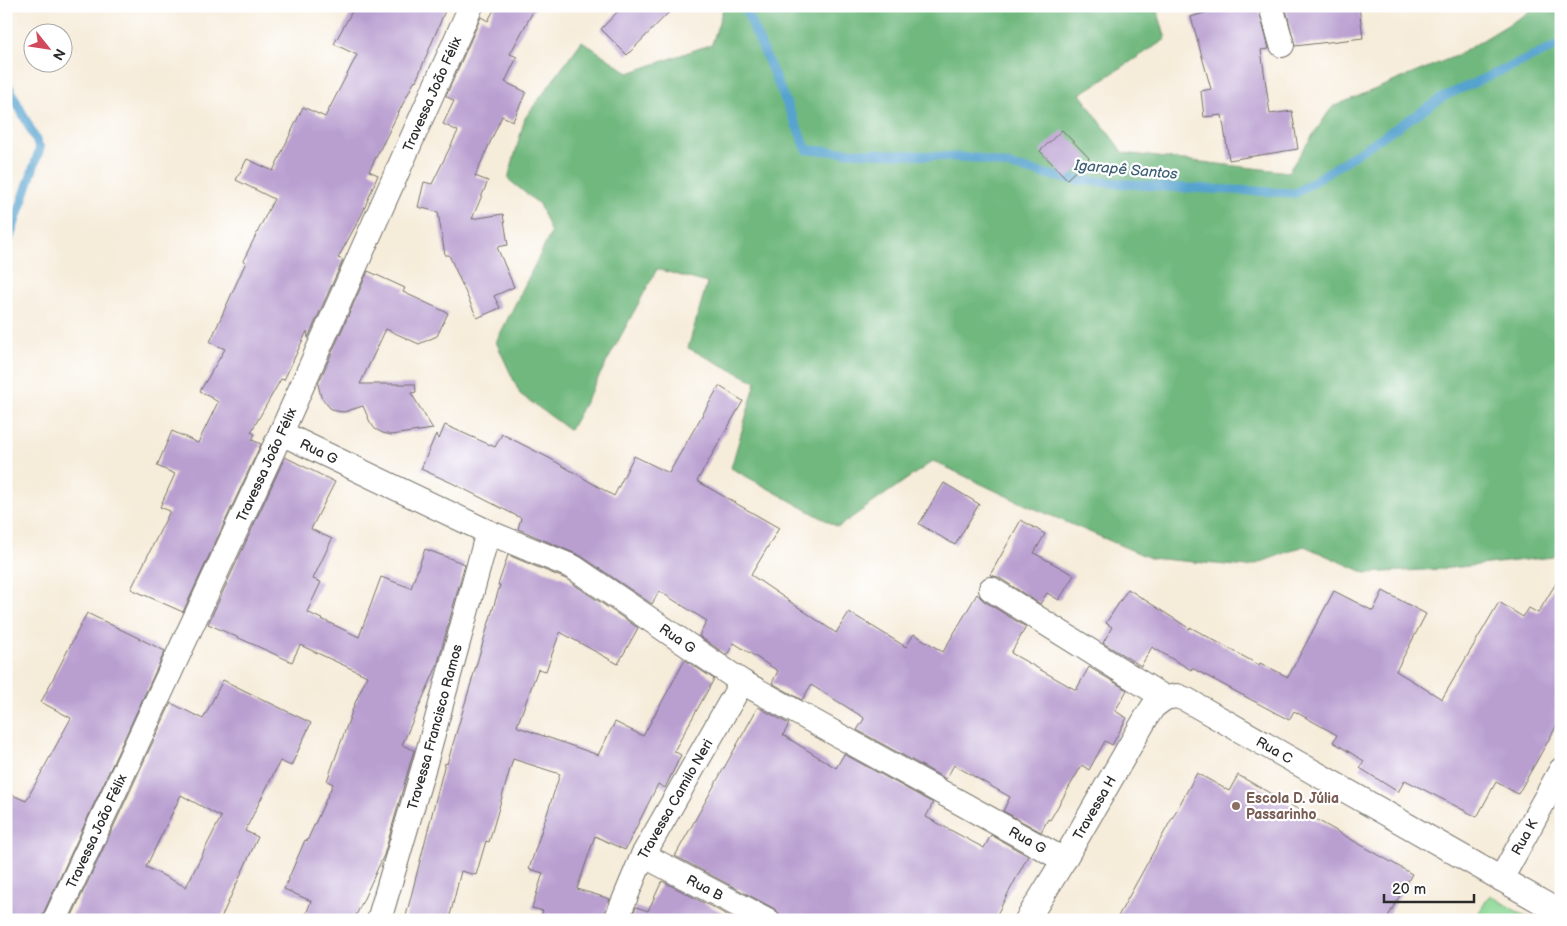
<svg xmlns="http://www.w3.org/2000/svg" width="1567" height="926" font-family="'Balsamiq Sans',sans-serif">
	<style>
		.green { fill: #8bd794; stroke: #5b8160 }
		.forest { fill: #70b87e; stroke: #4e7254 }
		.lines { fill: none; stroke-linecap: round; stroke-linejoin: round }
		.stream { stroke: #57a3cf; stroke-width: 9 }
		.building { fill: #b99fd0; fill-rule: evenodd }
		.street-casing { stroke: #726f68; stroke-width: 26 }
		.street { stroke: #fff; stroke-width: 24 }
		.education-dot { fill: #8d6e63; stroke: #fff; stroke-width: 2 }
		.labels { text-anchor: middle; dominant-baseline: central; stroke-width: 4.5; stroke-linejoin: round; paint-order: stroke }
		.street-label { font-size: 14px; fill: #2b2b2b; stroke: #fff }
		.education-label { font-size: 14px; font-weight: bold; fill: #785e54; stroke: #fff; text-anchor: start }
		.water-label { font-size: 15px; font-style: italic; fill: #3f6175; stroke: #fff }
	</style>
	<rect width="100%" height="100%" fill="#fff"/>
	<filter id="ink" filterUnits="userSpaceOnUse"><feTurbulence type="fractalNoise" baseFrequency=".02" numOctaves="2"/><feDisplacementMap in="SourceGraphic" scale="10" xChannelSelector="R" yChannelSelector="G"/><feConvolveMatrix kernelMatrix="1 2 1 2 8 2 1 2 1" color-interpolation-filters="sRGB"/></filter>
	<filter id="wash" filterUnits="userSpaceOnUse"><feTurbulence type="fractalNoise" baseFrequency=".0096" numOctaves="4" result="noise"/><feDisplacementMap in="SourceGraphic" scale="20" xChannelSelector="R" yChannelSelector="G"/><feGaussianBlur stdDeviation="1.12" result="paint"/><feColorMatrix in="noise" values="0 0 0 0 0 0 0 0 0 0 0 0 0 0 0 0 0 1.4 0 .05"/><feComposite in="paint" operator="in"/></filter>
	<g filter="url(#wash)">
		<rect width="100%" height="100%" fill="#f6ecda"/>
		<path class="green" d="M1490,895L1531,920H1474Z"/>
		<path class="forest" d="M724,6H1156L1166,39L1080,94L1123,153L1288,172L1332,107L1458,55L1539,6H1561V550L1553,557L1441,569L1366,573L1304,546L1248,567L1150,558L1017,501L933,461L838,527L731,468L756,382L688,348L707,283L657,269L570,430L520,394L496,342L551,233L539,204L508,179L525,118L582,41L629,73L712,44Z"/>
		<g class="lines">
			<path class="stream" d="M744,6L807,150L976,158L1067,179L1166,187L1296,193L1445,96L1561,44
				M6,81L40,148L6,249"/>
		</g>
		<g id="blocks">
			<path class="building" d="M355,6H447L416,81L415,80L369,171L378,175L362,214L338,258L343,260L308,338L307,331L284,380L281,379L251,432L255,434L252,440L261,444L183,612L131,589L170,511L160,507L175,474L157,466L172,431L198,443L218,402L200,391L225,349L210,342L246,262L243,261L274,199L236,180L247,159L273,171L303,107L325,117L357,55L334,44Z
				M496,6H536L510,54L517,57L505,82L526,92L513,121L502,116L475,176L488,181L472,219L503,214L508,245L497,247L514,287L494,296L500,308L477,318L449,255H445L438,212L418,207L424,182L432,184L458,131L443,124L454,101L446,96L481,17L488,21Z
				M623,6H675L627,55L601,29Z
				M1228,6H1258L1269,49L1261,50L1270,114L1292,111L1298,149L1229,160L1222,115L1204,117L1201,91L1211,89L1191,17Z
				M1285,6H1359L1363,38L1295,46Z
				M1062,130L1089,158L1067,179L1040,151Z
				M368,271L405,288L403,292L448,313L437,336L419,344L386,329L360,384H415L416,392L411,393L433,429L391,435L383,433L375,429L370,422L363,406L344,412L336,411L330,408L321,397L318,384Z
				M719,386L743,401L697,481L779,528L751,575L836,633L849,612L906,647L914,634L943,652L977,594L984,601L1026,627L1011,653L1076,690L1089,667L1127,690L1115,711L1127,718L1112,745L1105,741L1089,770L1082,765L1050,820L1048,819L1041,832L1003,811L1010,797L954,765L946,779L857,730L864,719L863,717L811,685L802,700L772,683L778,671L734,643L727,655L699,636L707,621L659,591L652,604L581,556L518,529L521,518L452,483L421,469L436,434L439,439L445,425L495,447L502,434L551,459L614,496L634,456L669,473Z
				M285,457L335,482L311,529L332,539L313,579L321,582L307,612L359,637L381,577L411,588L425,549L465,564L437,666L402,745L414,750L384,855L354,920H304L311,901L284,889L305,840L307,841L333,784L327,781L355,703L367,676L300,645L292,662L208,624Z
				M944,483L979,504L955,545L919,524Z
				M1021,520L1045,534L1034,553L1074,575L1059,600L1047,593L1040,604L998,577L990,575Z
				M508,555L566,579L638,628L618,664L560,632L546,671L538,669L517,726L518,727L598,755L615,722L643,736L685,660L714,679L674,751L681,755L665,788L658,784L625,850L595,836L577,889L610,899L603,920H540L543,911L532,908L543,873L529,869L560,774L513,759L489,842L486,841L476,875L461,871L449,920H405L445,763L447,764L500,585H498Z
				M1561,575V718L1518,794L1496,782L1477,817L1405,780L1398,792L1360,768L1364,761L1333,742L1337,735L1294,711L1289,720L1192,668L1191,670L1152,647L1141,666L1103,643L1112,627L1106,623L1128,589L1190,629V627L1259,665L1260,663L1288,677L1334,591L1373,611L1383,591L1426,614L1396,671L1442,699L1499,602L1523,617L1529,608L1538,613Z
				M87,613L165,651L43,914L42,920H6V792L26,801L71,718L41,702Z
				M223,680L311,723L291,766L280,761L245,831L258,837L220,920H70L171,703L203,719ZM181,795L221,817L186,887L146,867Z
				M758,707L789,724L783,735L836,768L844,754L933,803L926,817L984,848L991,835L1028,856L994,920H781L779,913L773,908L675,856Z
				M1197,773L1229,791L1238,775L1412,874L1386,920H1116Z
				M662,881L737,920H631L636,907L648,911Z"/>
		</g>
	</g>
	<g filter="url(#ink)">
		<use href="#blocks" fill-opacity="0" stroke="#726f68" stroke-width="1"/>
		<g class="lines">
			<g class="street-casing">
				<g id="street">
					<path d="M1271,6L1282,45"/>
					<path id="s1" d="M281,433L488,532L573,567L742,682L1064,860"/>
					<path id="s2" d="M991,589L1165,698L1177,696L1187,700L1561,913"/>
					<path id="s3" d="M643,855L767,920"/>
					<path id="s4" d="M1501,879L1561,770"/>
					<path id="s5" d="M55,920L281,433L471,6"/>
					<path id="s6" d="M379,920L425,763L488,532"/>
					<path id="s7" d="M616,920L643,855L742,682"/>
					<path id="s8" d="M1027,920L1064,860L1146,718L1153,707L1165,698"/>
				</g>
			</g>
			<use href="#street" class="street"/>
		</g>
	</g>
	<circle class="education-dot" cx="1236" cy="806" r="5"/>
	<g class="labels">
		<g class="street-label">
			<text stroke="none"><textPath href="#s5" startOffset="908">Travessa João Félix</textPath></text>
			<text stroke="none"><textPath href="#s1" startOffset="42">Rua G</textPath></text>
			<text stroke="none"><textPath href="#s5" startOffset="502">Travessa João Félix</textPath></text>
			<text stroke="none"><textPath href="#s1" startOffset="448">Rua G</textPath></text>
			<text stroke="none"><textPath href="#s6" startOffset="201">Travessa Francisco Ramos</textPath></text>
			<text stroke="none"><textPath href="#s2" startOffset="329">Rua C</textPath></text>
			<text stroke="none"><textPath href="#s7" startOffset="135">Travessa Camilo Neri</textPath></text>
			<text stroke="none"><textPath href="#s8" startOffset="131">Travessa H</textPath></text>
			<text stroke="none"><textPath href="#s5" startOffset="98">Travessa João Félix</textPath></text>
			<text stroke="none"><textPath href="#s4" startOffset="48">Rua K</textPath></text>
			<text stroke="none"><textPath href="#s1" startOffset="852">Rua G</textPath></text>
			<text stroke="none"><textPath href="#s3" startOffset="70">Rua B</textPath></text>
		</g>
		<g class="education-label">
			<text x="1246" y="798">Escola D. Júlia<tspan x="1246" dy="16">Passarinho</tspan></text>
		</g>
		<g class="water-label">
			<text transform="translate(1126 170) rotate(5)">Igarapê Santos</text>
		</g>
	</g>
	<rect width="1567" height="926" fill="none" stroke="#fff" stroke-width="25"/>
	<g transform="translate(48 48) rotate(120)"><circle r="24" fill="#ffffff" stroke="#aaaaaa"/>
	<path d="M0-4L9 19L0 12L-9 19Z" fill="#d1495b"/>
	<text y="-8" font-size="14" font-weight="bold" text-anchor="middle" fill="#2b2b2b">N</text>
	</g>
	<path d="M1384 894v8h90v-8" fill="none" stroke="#2b2b2b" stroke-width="2.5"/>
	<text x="1392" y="894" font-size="15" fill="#2b2b2b" stroke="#ffffff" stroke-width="4" paint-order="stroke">20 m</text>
</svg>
